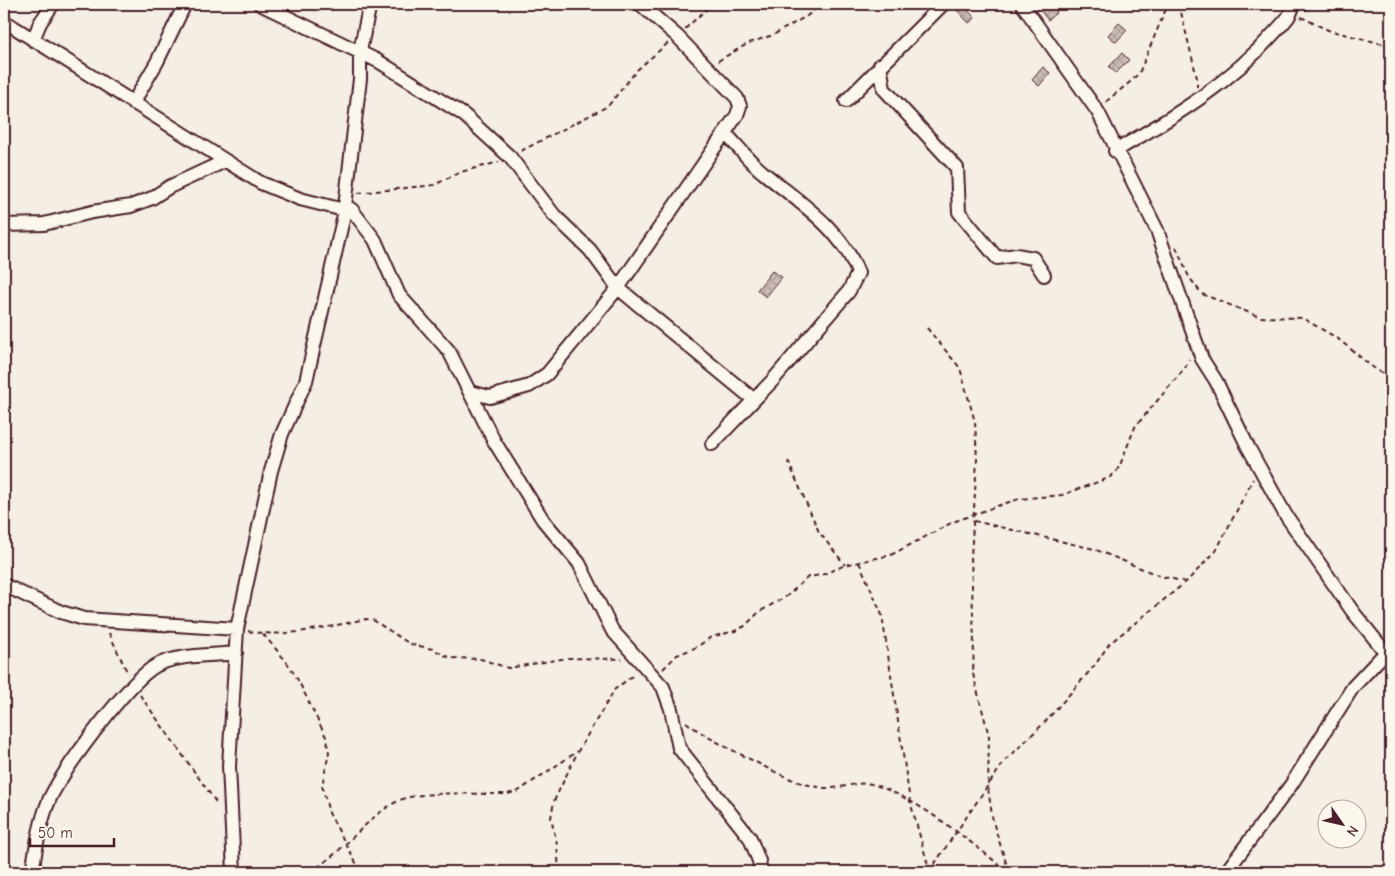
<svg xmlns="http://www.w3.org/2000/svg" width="1395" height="876" font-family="'Comic Neue',sans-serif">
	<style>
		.building { fill: url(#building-cross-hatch); stroke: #4a1f2b }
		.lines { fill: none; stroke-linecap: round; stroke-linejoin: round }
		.street-casing { stroke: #4a1f2b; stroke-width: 16 }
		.path { stroke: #4a1f2b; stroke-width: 2; stroke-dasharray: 5 4; stroke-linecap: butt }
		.street { stroke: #fbf7ec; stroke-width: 12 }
	</style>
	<defs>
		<pattern id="building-cross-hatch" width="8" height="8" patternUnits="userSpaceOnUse" patternTransform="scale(1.25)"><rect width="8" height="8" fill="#cabbb6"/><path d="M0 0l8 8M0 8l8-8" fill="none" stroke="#afa09d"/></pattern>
	</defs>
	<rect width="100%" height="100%" fill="#f4eee4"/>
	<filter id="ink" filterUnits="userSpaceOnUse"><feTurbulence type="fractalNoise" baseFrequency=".02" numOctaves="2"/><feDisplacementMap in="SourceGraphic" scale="10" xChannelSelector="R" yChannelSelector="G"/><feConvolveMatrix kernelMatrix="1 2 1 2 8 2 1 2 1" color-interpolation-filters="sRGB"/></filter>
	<g filter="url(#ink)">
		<path class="building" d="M959,4H962L975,18L969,23L955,8Z
			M1047,4H1050L1057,12L1048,20L1040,10Z
			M1119,23L1127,30L1116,42L1108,35Z
			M1122,53L1129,60L1116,73L1109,67Z
			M1043,67L1050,73L1039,86L1032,80Z
			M772,271L782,277L766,297L757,290Z"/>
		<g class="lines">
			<g class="street-casing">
				<path id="street" d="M260,4L378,61L464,115L510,157L554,215L590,250L618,288L753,399
					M1022,4L1098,112L1157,230L1202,359L1216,381L1247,445L1285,514L1353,612L1391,659
					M4,21L261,183L300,199L344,210
					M33,40L40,23L53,4
					M880,65L884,89L957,168L959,212L997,258L1016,255L1033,258L1044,275
					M846,101L943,4
					M133,103L157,62L185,4
					M1115,151C1174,117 1230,83 1275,32C1283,23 1292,16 1293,4
					M345,205L352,210L375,240L399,295L449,351L494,441L543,520L579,563L612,630L663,687L671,709L679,748L750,838L759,861L761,872
					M4,225L44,224L92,212L131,206L152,198L169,187L225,161
					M470,392L490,397L529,386L547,374L618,288L737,115L740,106L737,98L677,36L640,4
					M712,444L773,380L849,291L858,273C842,229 800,203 765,174C750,163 738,146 725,133
					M4,585L61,612L84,619L237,629
					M32,872C36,848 40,821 50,798C64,769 129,680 157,665C179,654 211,656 236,653
					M234,872L229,766L237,629L271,471L282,434L306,381L344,215L360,79V51L370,4
					M1226,872L1291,785L1353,687L1385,653"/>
			</g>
			<path class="path" d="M1179,4L1197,78V87
				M1276,4L1281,7
				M1305,10L1319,4
				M1301,17L1328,30L1391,46
				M685,29L712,4
				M718,61L749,43L773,35L807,16L821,4
				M1106,102C1117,91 1131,84 1140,71L1168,4
				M521,151L608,106L637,70L668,43
				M358,193L434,185L461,172L499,162
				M1176,247L1189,277L1202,294L1260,317L1302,318L1337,338L1375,369L1391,377
				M927,328L960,368L975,422L977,460L971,557L974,642L973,674L989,736L988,788L993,822L1009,872
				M788,461L819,532L845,565
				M974,521L1094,549L1160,576L1186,582
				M859,562L882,615L910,801L930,872
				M248,631C284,639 331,626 366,619L373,620L410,644L433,649L450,658L481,659L508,668L568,658L622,659
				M109,633L128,674
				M263,634L286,661L298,680L327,739L329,753L322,786L329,813L361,872
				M663,669L677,655L697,647L711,637L735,631L745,626L759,612L787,596L808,577L822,575L845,565L891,555L953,522L997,506L1019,499L1062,495L1109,478L1116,472L1120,465L1135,427L1185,368L1189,359
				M140,695L218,805
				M686,722C703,735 722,745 742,755C768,768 795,785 826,788C842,789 860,780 875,785C920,800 971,842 1008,872
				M309,872C343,854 363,820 396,802C419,789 479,795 507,794L517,792L578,751
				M559,872L557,844L551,818L554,801L578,751L615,689L635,674
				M929,872L1004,762L1046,721L1095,665L1109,644L1186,582L1216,551L1253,479
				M1162,872L1183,870L1193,872
				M1198,872L1216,865"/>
			<use href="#street" class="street"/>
		</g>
	</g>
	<rect width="1395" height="876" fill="none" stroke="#fbf7ec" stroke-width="20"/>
	<rect x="10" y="10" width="1375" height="856" fill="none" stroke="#4a1f2b" stroke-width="2" filter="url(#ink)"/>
	<g transform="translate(1342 824) rotate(124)"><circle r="24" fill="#fbf7ec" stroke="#b4a19f"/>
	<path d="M0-4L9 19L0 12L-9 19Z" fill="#4a1f2b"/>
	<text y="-8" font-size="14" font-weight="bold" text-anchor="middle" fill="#4a1f2b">N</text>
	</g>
	<path d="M30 838v8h84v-8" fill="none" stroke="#4a1f2b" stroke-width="2.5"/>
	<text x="38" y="838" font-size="15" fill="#4a1f2b" stroke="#fbf7ec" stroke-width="4" paint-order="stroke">50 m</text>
</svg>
